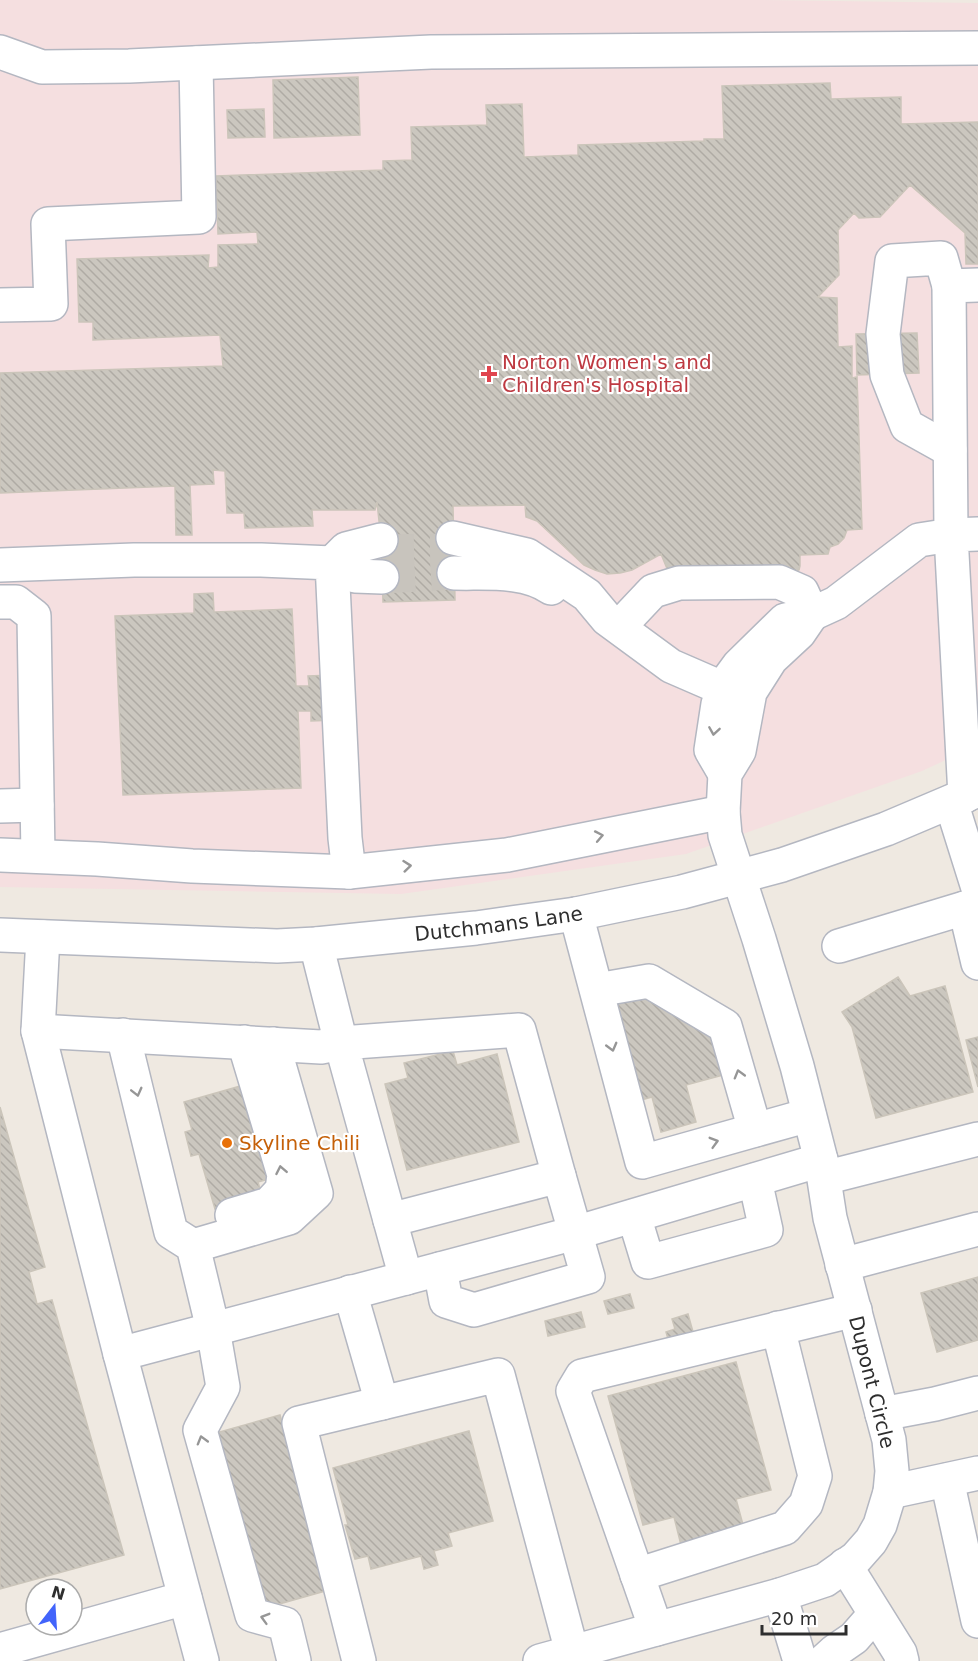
<svg xmlns="http://www.w3.org/2000/svg" width="978" height="1661" font-family="'DejaVu Sans',sans-serif">
	<style>
		.medical { fill: #f5dfe0 }
		.building { fill: url(#building-back-hatch); stroke: #cbc5ba; stroke-width: 1.5 }
		.lines { fill: none; stroke-linecap: round; stroke-linejoin: round }
		.minor-tunnel { stroke: #c8c4bd; stroke-width: 33; stroke-dasharray: 33 16; stroke-linecap: butt }
		.minor-casing { stroke: #b4b7c1; stroke-width: 36 }
		.minor { stroke: #fff; stroke-width: 33 }
		.oneway { stroke: #969696 }
		.health-dot { fill: #e0444e; stroke: #fff; stroke-width: 2 }
		.food-dot { fill: #e8710a; stroke: #fff; stroke-width: 2 }
		.labels { text-anchor: middle; dominant-baseline: central; stroke-width: 4.5; stroke-linejoin: round; paint-order: stroke }
		.health-label { font-size: 20px; fill: #be3a42; stroke: #fff; text-anchor: start }
		.street-label { font-size: 20px; fill: #2e2e2e; stroke: #fff }
		.food-label { font-size: 20px; fill: #c56008; stroke: #fff; text-anchor: start }
	</style>
	<defs>
		<pattern id="building-back-hatch" width="6" height="6" patternUnits="userSpaceOnUse" patternTransform="scale(1.5)"><rect width="6" height="6" fill="#cbc7bf"/><path d="M-1 5l2 2M0 0l6 6M5-1l2 2" fill="none" stroke="#afaba4"/></pattern>
	</defs>
	<rect width="100%" height="100%" fill="#efe9e1"/>
	<path class="medical" d="M0,0H755L978,3V745L922,771L686,854L401,894L0,887Z"/>
	<path class="building" d="M358,77L360,135L274,138L273,80Z
		M830,83L831,99L901,97V124L978,122V264H966L965,233L910,185L880,217L859,218L854,213L838,230L839,275L818,297L837,298L838,347L852,346V378L857,377L862,529L847,530L844,538L838,544L830,547L828,554L800,555V566L799,570L794,572L668,571L661,554L632,570L620,573L607,574L595,570L584,565L537,521L526,517L525,505L453,506L455,600L383,602L381,540L377,502L375,510H312L313,526L245,528L244,513H227L225,471L213,470L214,484L190,485L192,535H176L175,486L0,493V373L223,366L220,335L93,340V322H79L77,259L209,255L208,268L218,267V245L258,244L257,232L218,234L216,176L383,170V161L412,160L411,127L487,125L486,105L522,104L524,157L578,155V145L704,141V139H724L722,86Z
		M264,109L265,137L228,138L227,110Z
		M917,333L919,373L857,375L856,334Z
		M213,593L214,612L292,609L296,686H309L308,676L334,675L336,720L311,721V711H298L301,788L123,795L115,616L194,613V594Z
		M898,977L910,996L945,986L973,1092L876,1118L852,1027L842,1012Z
		M643,995L731,1046L738,1071L686,1085L696,1122L661,1132L652,1097L641,1100L615,1003Z
		M978,1037V1087L966,1040Z
		M453,1051L457,1065L497,1054L519,1142L407,1170L385,1084L408,1078L404,1063Z
		M244,1085L276,1177L258,1182L262,1196L215,1209L199,1154L191,1156L185,1132L192,1130L184,1102Z
		M0,1107L45,1267L29,1272L37,1304L52,1300L124,1555L0,1589Z
		M978,1277V1340L937,1352L921,1293Z
		M630,1294L634,1308L608,1314L604,1301Z
		M581,1312L585,1327L548,1336L545,1321Z
		M688,1314L695,1339L670,1346L666,1332L675,1329L672,1319Z
		M736,1362L771,1490L736,1499L745,1532L682,1549L674,1517L643,1525L608,1396Z
		M280,1415L329,1590L265,1608L216,1433Z
		M469,1431L493,1521L448,1533L452,1546L434,1551L438,1565L424,1569L421,1556L371,1569L368,1556L355,1559L345,1525H348L333,1468Z"/>
	<g class="lines">
		<path class="minor-tunnel" d="M381,551L453,550
			M382,577L454,573"/>
		<g class="minor-casing">
			<g id="minor">
				<path d="M0,52L42,67L129,66L431,52L978,48"/>
				<path d="M949,286L941,258L892,261L883,334L887,375L907,426L950,450"/>
				<path d="M0,305L51,304L48,224L199,217L196,63"/>
				<path d="M453,538L527,555L587,595L607,619L671,666L724,689L744,695"/>
				<path d="M332,563L346,549L381,540"/>
				<path d="M332,563L355,576L382,577"/>
				<path d="M0,565L134,560H261L332,563L345,838L349,872"/>
				<path d="M454,573C485,574 524,569 551,588"/>
				<path d="M0,602H16L34,616L38,856"/>
				<path d="M619,627L653,591L679,583L779,582L802,592L812,614"/>
				<path d="M725,774L711,750L718,704L728,680L739,665L785,620L812,614L836,603L919,540L951,535L949,286L978,285"/>
				<path d="M965,796L951,535L978,534"/>
				<path d="M951,802L978,888"/>
				<path d="M0,806L37,805"/>
				<path d="M0,855L97,859L192,866L349,872L507,855L723,812"/>
				<path d="M965,908L978,963"/>
				<path d="M576,914L642,1162L809,1115"/>
				<path id="s1" d="M0,935L277,946L316,944L476,928L576,914L682,892L782,865L886,829L978,790"/>
				<path d="M43,937L38,1031L120,1354L575,1233L821,1160"/>
				<path d="M839,946L978,904"/>
				<path d="M597,990L649,981L725,1026L755,1130"/>
				<path d="M38,1031L321,1047L341,1043L316,944"/>
				<path d="M123,1035L171,1232L193,1246L213,1329L223,1387L200,1430L252,1615L285,1624L294,1661"/>
				<path d="M824,1178L978,1139"/>
				<path d="M232,1215L269,1204L282,1190L284,1175L244,1042"/>
				<path d="M634,1216L648,1262L766,1230L755,1180"/>
				<path d="M390,1220L559,1176L588,1277L474,1310L446,1301L440,1269"/>
				<path d="M193,1246L289,1218L316,1193L273,1044"/>
				<path d="M842,1265L978,1229"/>
				<path d="M406,1278L341,1043L519,1030L559,1176"/>
				<path d="M350,1292L382,1403"/>
				<path d="M120,1354L202,1661"/>
				<path d="M882,1414L935,1404L978,1393"/>
				<path d="M947,1480L978,1621"/>
				<path d="M890,1492L978,1473"/>
				<path d="M845,1565L900,1653L902,1661"/>
				<path d="M637,1575L785,1528L806,1504L815,1476L778,1328"/>
				<path d="M780,1595L800,1661"/>
				<path d="M656,1629L573,1391L582,1376L855,1310"/>
				<path d="M0,1650L185,1598"/>
				<path d="M359,1661L299,1423L498,1375L572,1652"/>
				<path d="M540,1661L780,1595L825,1580L856,1558L871,1541L880,1525L890,1492L892,1471L889,1440L830,1218L821,1160L797,1066L759,939L725,835L723,812L725,774L739,751L750,692L771,659L799,633L812,614"/>
				<path d="M824,1661L835,1651L854,1638L875,1614"/>
			</g>
		</g>
		<use href="#minor" class="minor"/>
	</g>
	<defs><path id="oneway-chevron" d="M-2-3.5L2.5 0L-2 3.5" fill="none" stroke-width="1.6" stroke-linecap="round" stroke-linejoin="round" transform="scale(1.5)"/></defs>
	<g class="oneway">
		<use href="#oneway-chevron" transform="translate(714 731) rotate(99)"/>
		<use href="#oneway-chevron" transform="translate(599 836) rotate(-11)"/>
		<use href="#oneway-chevron" transform="translate(407 866) rotate(-6)"/>
		<use href="#oneway-chevron" transform="translate(612 1047) rotate(75)"/>
		<use href="#oneway-chevron" transform="translate(739 1074) rotate(-106)"/>
		<use href="#oneway-chevron" transform="translate(137 1092) rotate(76)"/>
		<use href="#oneway-chevron" transform="translate(714 1142) rotate(-16)"/>
		<use href="#oneway-chevron" transform="translate(281 1170) rotate(-101)"/>
		<use href="#oneway-chevron" transform="translate(202 1440) rotate(-106)"/>
		<use href="#oneway-chevron" transform="translate(265 1618) rotate(-164)"/>
	</g>
	<path class="health-dot" d="M486 365h6v6h6v6h-6v6h-6v-6h-6v-6h6z"/>
	<circle class="food-dot" cx="227" cy="1143" r="6"/>
	<g class="labels">
		<g class="health-label">
			<text x="502" y="362">Norton Women's and<tspan x="502" dy="23">Children's Hospital</tspan></text>
		</g>
		<g class="street-label">
			<text stroke="none"><textPath href="#s1" startOffset="500">Dutchmans Lane</textPath></text>
			<text transform="translate(872 1382) rotate(76)">Dupont Circle</text>
		</g>
		<g class="food-label">
			<text x="239" y="1143">Skyline Chili</text>
		</g>
	</g>
	<g transform="translate(54 1607) rotate(17)"><circle r="28" fill="#ffffff" stroke="#ababab" stroke-width="1.5"/>
	<path d="M0-4.5L10 22L0 15L-10 22Z" fill="#4264fb"/>
	<text y="-9" font-size="16" font-weight="bold" text-anchor="middle" fill="#2e2e2e">N</text>
	</g>
	<path d="M762 1625v9h84v-9" fill="none" stroke="#2e2e2e" stroke-width="3"/>
	<text x="771" y="1625" font-size="18" fill="#2e2e2e" stroke="#ffffff" stroke-width="4.5" paint-order="stroke">20 m</text>
</svg>
